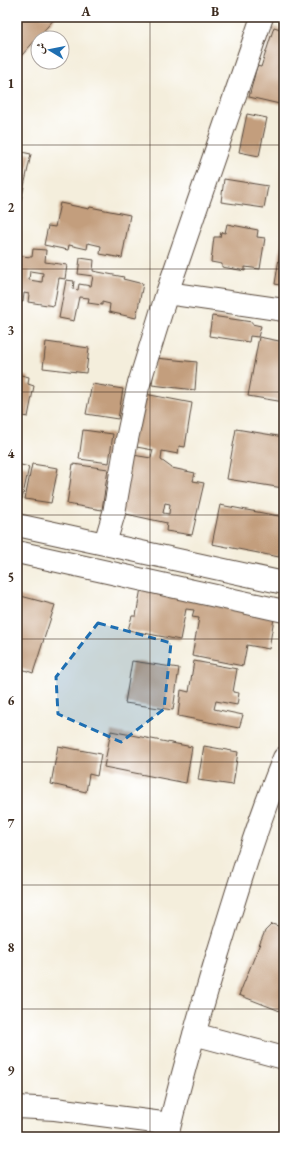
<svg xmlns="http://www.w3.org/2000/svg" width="301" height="1154" font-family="'EB Garamond',Amiri,serif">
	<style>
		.building { fill: #c39e7d; fill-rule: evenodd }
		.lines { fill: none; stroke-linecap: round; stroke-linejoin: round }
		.minor-casing { stroke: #57473a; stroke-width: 24 }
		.primary-casing { stroke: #57473a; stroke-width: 24 }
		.minor { stroke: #fff; stroke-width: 22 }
		.primary { stroke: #fff; stroke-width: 22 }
		.marked { fill: #1f6fb2; fill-opacity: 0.2; stroke: #1f6fb2; stroke-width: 3; stroke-dasharray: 8 5; stroke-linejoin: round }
		.grid { fill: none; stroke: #3b2a1e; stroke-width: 1; stroke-opacity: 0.55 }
		.neatline { fill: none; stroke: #3b2a1e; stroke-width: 1.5 }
		.grid-label { font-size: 13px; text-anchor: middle; font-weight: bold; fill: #3b2a1e }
	</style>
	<rect width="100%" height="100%" fill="#fff"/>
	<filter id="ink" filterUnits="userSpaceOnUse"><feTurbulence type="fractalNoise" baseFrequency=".025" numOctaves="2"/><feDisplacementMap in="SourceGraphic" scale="8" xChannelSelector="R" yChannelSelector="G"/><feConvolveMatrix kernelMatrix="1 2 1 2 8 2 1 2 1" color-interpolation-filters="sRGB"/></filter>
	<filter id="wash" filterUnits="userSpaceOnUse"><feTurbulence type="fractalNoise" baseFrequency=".012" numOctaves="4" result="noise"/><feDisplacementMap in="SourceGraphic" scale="16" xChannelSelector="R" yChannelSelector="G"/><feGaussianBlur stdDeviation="0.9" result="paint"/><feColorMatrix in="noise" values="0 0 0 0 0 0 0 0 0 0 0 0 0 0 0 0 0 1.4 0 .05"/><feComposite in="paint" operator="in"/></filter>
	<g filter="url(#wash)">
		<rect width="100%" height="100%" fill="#f4eedc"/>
		<g id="blocks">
			<path class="building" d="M17,17H56L22,55L17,51Z
				M274,27L284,30V62L280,72L284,73V105L249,97L257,66L261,67Z
				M247,114L267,118L259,156L239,152Z
				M17,151L31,154L20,205L17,204Z
				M224,179L268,186L264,208L221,202Z
				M60,203L89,209L90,207L130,215L122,258L100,254L101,246L88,243L87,249L69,245L68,250L44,245L48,226L55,227Z
				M227,224L258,230L257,237L265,238L260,269L245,267V271L222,267V264L211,262L214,237H220L221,232L225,233Z
				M283,233L284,234V286L275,284Z
				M33,249L46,250L45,262L67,265L65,279L59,278L54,306L28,302L29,294L24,293L23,302L17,301V275H18L19,271H17V264L20,265L21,256L32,257ZM30,271L43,273L42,282L29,280Z
				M80,258L94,260L93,271L124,277L123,279L143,284L136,318L109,312L110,304L102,302V305L88,303L89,298L79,297L74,321L59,318L66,280L74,281L73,289L78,290L79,284L91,286L93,276L78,274Z
				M212,316L252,322V324L261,326L258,337L250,336L249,342L209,336Z
				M259,337L284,342V402L248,396Z
				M46,342L89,348L86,373L43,368Z
				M155,358L197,362L195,390L152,385Z
				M17,374L29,377L28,384L34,386L28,417L17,415Z
				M92,384L123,389L118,419L86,414Z
				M145,394L192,403L185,447L179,446L178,454L162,451L161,460L172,468L195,473L193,481L204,483L192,535L166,531L167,523L117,512L127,454L151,458L153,450L131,446ZM165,503L170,504L169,514L163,513Z
				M236,429L284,437V480L283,488L227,479Z
				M83,430L113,434L109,463L79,459Z
				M17,464L29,467L22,499L17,498Z
				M32,464L58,468L51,503L25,499Z
				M73,464L108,469L102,510L67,504Z
				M220,505L284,517V533L279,557L212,544Z
				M141,588L274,618L269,649L247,645L243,666L192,656L199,618L192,617L194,610L186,609L180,640L128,630L132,616H136Z
				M17,595L55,605L33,673L19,668L17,671Z
				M132,661L179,668L173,710L125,703Z
				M194,661L237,669L233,692L239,693L237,705L216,701L214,709L243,715L239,728L178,716L181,690L189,692Z
				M111,731L192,747L186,783L104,767Z
				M58,746L101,754L97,776L89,774L86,792L51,784Z
				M204,746L238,752L233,785L198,780Z
				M272,924L284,928V1002L280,1011L239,995L265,931Z"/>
		</g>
	</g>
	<g filter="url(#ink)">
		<use href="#blocks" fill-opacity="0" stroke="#57473a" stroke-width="1"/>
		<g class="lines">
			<g class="minor-casing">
				<path id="minor" d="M167,293L284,310
					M105,543L114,513L126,444L138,387L167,293L262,17
					M194,1034L284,1058
					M17,1107L55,1109L170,1124
					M167,1137C181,1075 200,1014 218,953C238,888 258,821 284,758"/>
			</g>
			<g class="primary-casing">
				<path id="primary" d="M17,525L284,583
					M17,552L284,611"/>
			</g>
			<use href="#minor" class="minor"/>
			<use href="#primary" class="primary"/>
		</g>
	</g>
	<path class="marked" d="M98,623L171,643L164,709L121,742L58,714L56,677Z"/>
	<path class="grid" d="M150,17V1137M17,145H284M17,269H284M17,392H284M17,515H284M17,639H284M17,762H284M17,885H284M17,1009H284"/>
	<rect width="301" height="1154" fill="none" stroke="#fff" stroke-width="44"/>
	<g transform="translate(50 50) rotate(280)"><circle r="19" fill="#ffffff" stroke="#b1aaa5"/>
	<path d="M0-3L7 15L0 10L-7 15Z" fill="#1f6fb2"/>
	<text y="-6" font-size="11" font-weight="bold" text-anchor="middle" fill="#3b2a1e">ش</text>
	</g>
	<rect x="22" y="22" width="257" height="1110" class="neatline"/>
	<g class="grid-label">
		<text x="86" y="16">A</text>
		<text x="215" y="16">B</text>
		<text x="11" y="88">1</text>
		<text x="11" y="212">2</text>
		<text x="11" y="335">3</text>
		<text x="11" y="458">4</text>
		<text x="11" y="582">5</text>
		<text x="11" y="705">6</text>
		<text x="11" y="828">7</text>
		<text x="11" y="952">8</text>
		<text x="11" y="1075">9</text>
	</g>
</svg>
